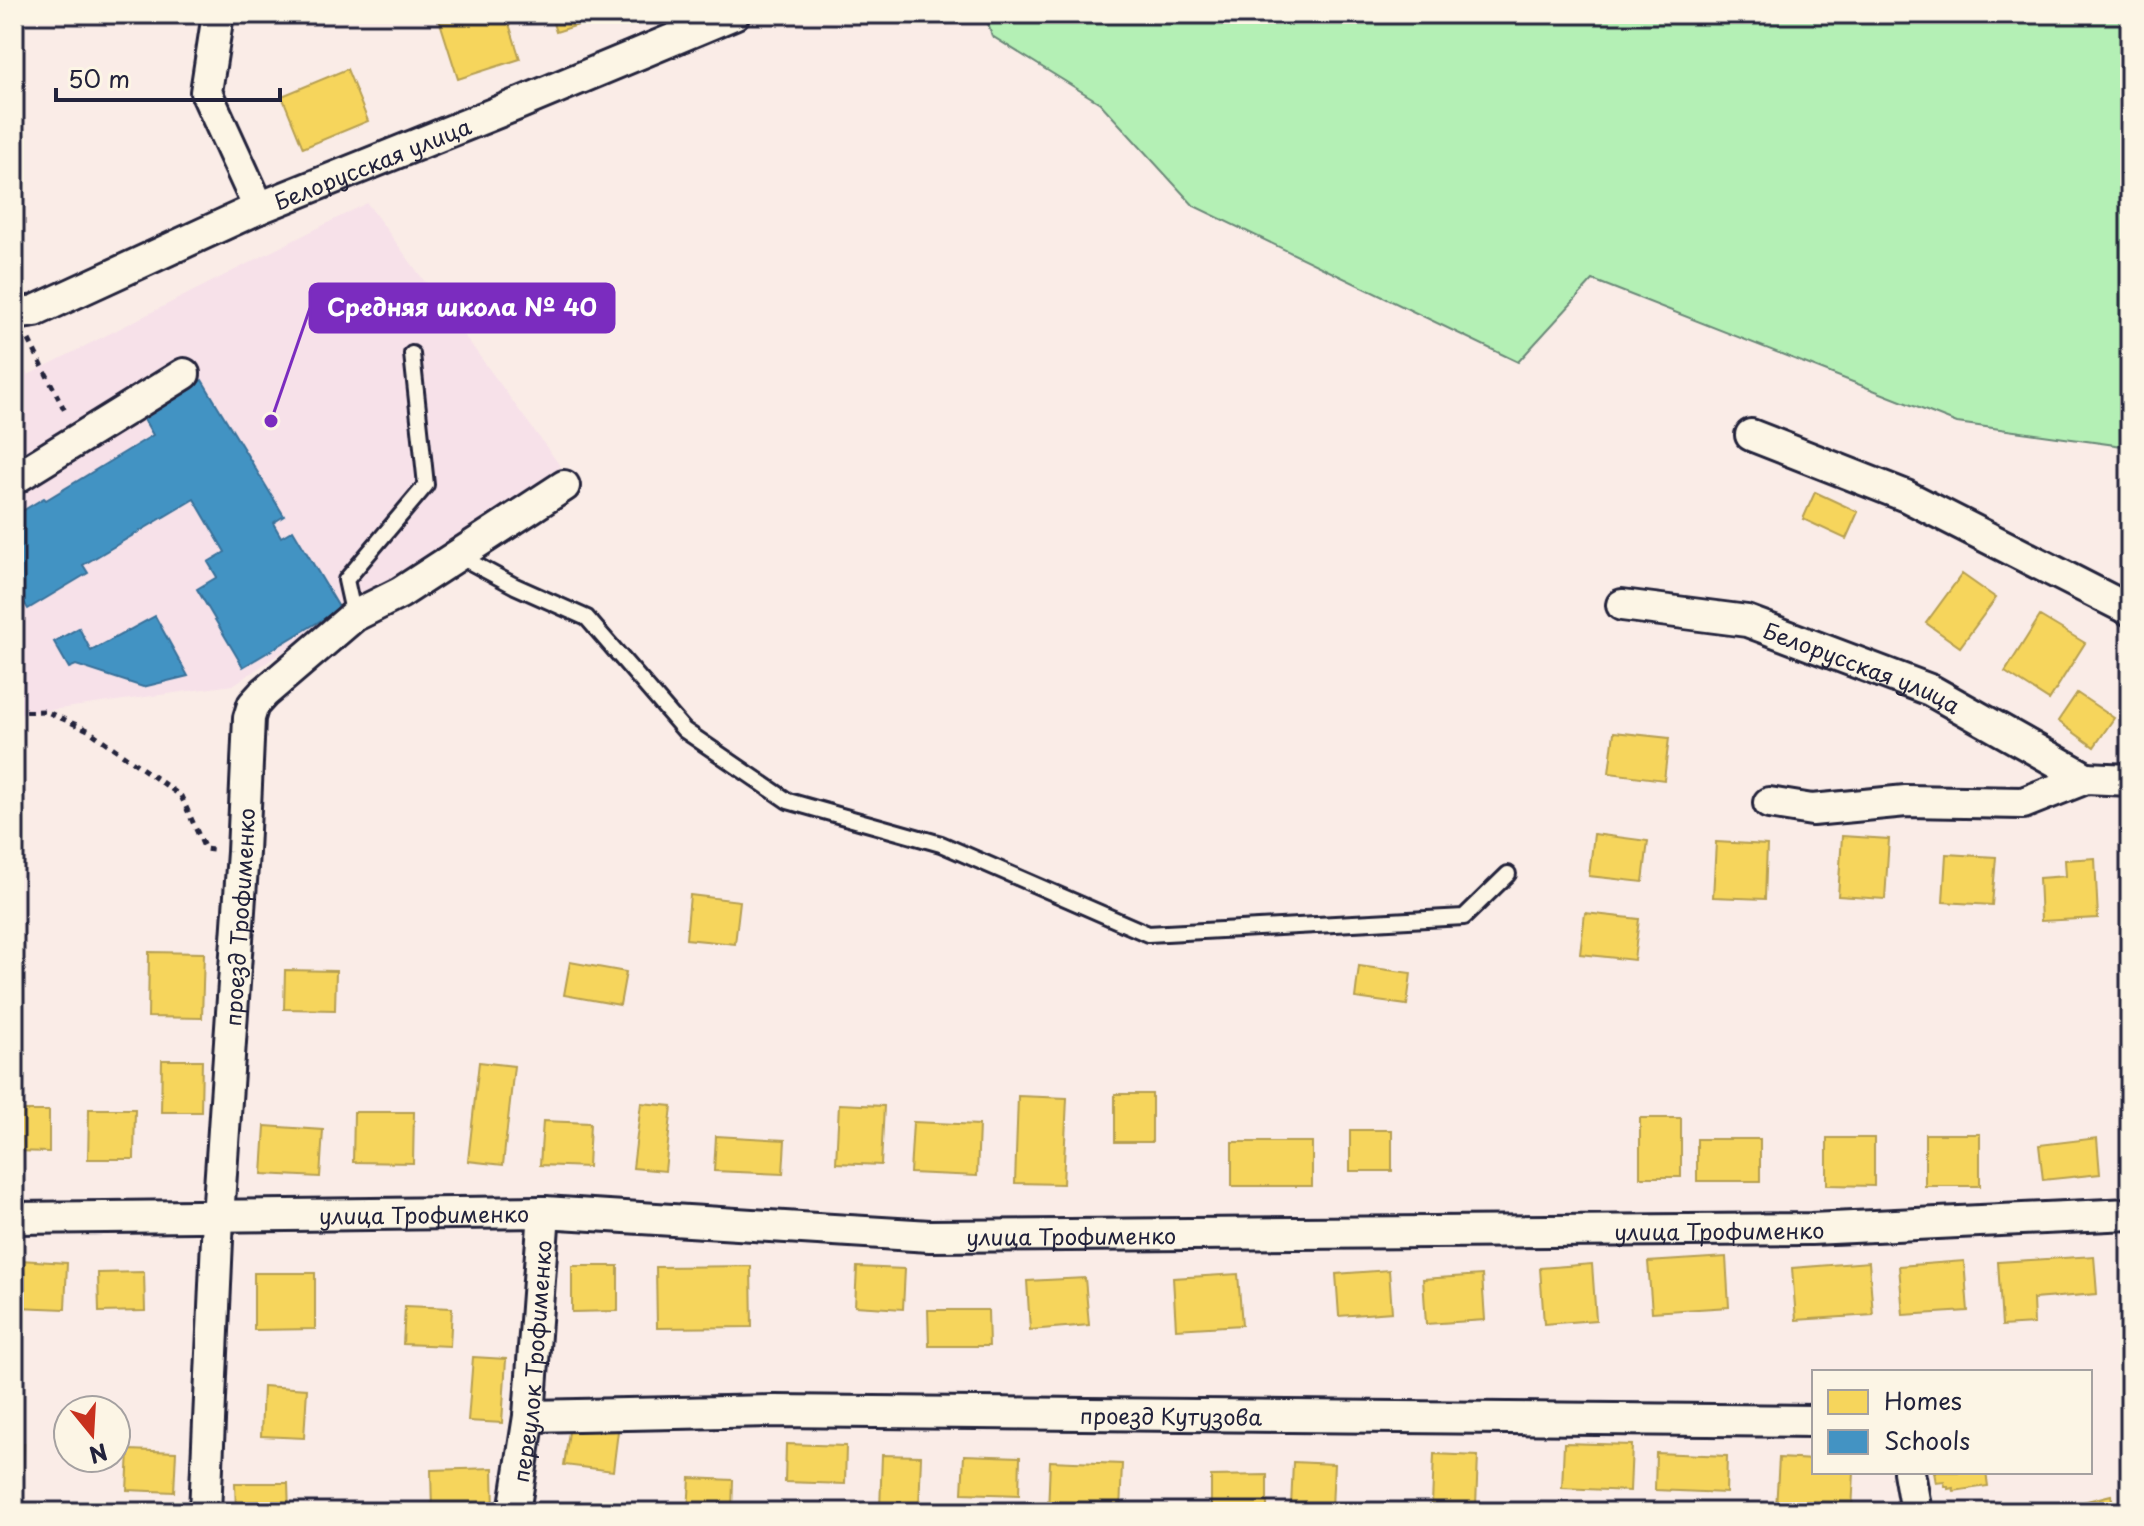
<svg xmlns="http://www.w3.org/2000/svg" width="2144" height="1526" font-family="'Playpen Sans',sans-serif">
	<style>
		.built { fill: #f7e1e9 }
		.green { fill: #b4f0b5; stroke: #6b8978; stroke-width: 2 }
		.homes { fill: #f6d55c; stroke: #b69f52; stroke-width: 2 }
		.schools { fill: #4393c3; stroke: #39719a; stroke-width: 2 }
		.lines { fill: none; stroke-linecap: round; stroke-linejoin: round }
		.lane-casing { stroke: #22223b; stroke-width: 20 }
		.street-casing { stroke: #22223b; stroke-width: 36 }
		.path { stroke: #22223b; stroke-width: 5; stroke-dasharray: 6 6; stroke-linecap: butt }
		.lane { stroke: #fcf5e5; stroke-width: 14 }
		.street { stroke: #fcf5e5; stroke-width: 30 }
		.labels { text-anchor: middle; dominant-baseline: central; stroke-width: 8; stroke-linejoin: round; paint-order: stroke }
		.street-label { font-size: 22px; fill: #22223b; stroke: #fcf5e5 }
		.leader { fill: none; stroke: #7b2cbf; stroke-width: 3 }
		.callout-dot { fill: #7b2cbf; stroke: #fcf5e5; stroke-width: 3 }
		.callout { fill: #7b2cbf; stroke: #7b2cbf; stroke-width: 3 }
		.callout-label { font-size: 24px; text-anchor: middle; font-weight: bold; fill: #fff }
	</style>
	<rect width="100%" height="100%" fill="#faece7"/>
	<filter id="ink" filterUnits="userSpaceOnUse"><feTurbulence type="fractalNoise" baseFrequency=".0125" numOctaves="2"/><feDisplacementMap in="SourceGraphic" scale="16" xChannelSelector="R" yChannelSelector="G"/><feConvolveMatrix kernelMatrix="1 2 1 2 8 2 1 2 1" color-interpolation-filters="sRGB"/></filter>
	<g filter="url(#ink)">
		<path class="built" d="M367,203L561,467L233,685L14,715V351L28,375Z"/>
		<path class="green" d="M985,14H2130V447L1957,423L1593,280L1518,362L1194,206L1100,103L992,36Z"/>
		<path class="homes" d="M445,14H506L520,59L458,79L438,16Z
			M550,14H599L600,18L556,32Z
			M347,69L368,121L303,148L282,96Z
			M1815,492L1858,512L1846,539L1803,519Z
			M1962,574L1996,598L1960,647L1926,623Z
			M2040,616L2085,643L2049,700L2005,672Z
			M2077,693L2114,718L2094,747L2058,721Z
			M1614,732L1669,738L1664,780L1609,773Z
			M1594,834L1648,841L1643,882L1589,876Z
			M1842,836L1889,839L1885,899L1838,896Z
			M1716,842L1767,845L1765,899L1713,897Z
			M1946,854L1996,857L1992,905L1943,902Z
			M2095,858L2098,918L2041,921L2039,878L2066,876L2065,860Z
			M690,895L740,901L735,944L686,939Z
			M1585,913L1639,919L1634,960L1580,954Z
			M149,952L204,953L202,1018L148,1017Z
			M570,962L626,972L620,1005L564,995Z
			M1359,966L1411,973L1407,1005L1355,998Z
			M285,970L336,971L335,1010L284,1009Z
			M162,1060H202L201,1112H161Z
			M479,1062L514,1066L503,1165L468,1161Z
			M1115,1094H1152V1142H1115Z
			M1018,1096L1067,1098L1063,1184L1015,1183Z
			M641,1103L672,1106L665,1171L633,1168Z
			M839,1104L884,1106L881,1165L836,1163Z
			M89,1109H135L134,1159H88Z
			M14,1111H49V1152L14,1151Z
			M354,1112H414L413,1163L353,1162Z
			M1640,1118H1681V1177H1640Z
			M543,1121L590,1123L588,1167L540,1165Z
			M913,1122L979,1125L977,1176L910,1173Z
			M265,1126L323,1130L320,1177L262,1174Z
			M1350,1130H1392V1171H1350Z
			M1925,1134H1980V1186H1925Z
			M716,1136L785,1140L783,1174L714,1171Z
			M1827,1138H1874V1186L1827,1185Z
			M2097,1138L2100,1174L2043,1180L2039,1145Z
			M1697,1139H1760V1181H1697Z
			M1232,1142H1312V1186H1232Z
			M2094,1256L2097,1294L2033,1299L2034,1324L2002,1326L1998,1262Z
			M1726,1257L1729,1307L1652,1312L1648,1262Z
			M20,1260L67,1263L65,1309L17,1307Z
			M1964,1261L1968,1311L1903,1315L1899,1266Z
			M1869,1262L1873,1315L1796,1320L1792,1268Z
			M1592,1264L1596,1320L1544,1324L1540,1268Z
			M572,1266H618V1311L572,1312Z
			M751,1266L752,1327L657,1328L656,1267Z
			M857,1267L905,1269L903,1309L855,1306Z
			M1389,1270L1392,1312L1339,1316L1336,1274Z
			M144,1272L145,1311L99,1312L98,1273Z
			M254,1273H315V1329L254,1330Z
			M1238,1274L1242,1325L1176,1329L1173,1278Z
			M1482,1275L1485,1320L1426,1324L1423,1279Z
			M1085,1278L1089,1325L1030,1330L1027,1281Z
			M405,1306L452,1308L450,1346L403,1344Z
			M928,1310H988L989,1346H929Z
			M473,1357L506,1359L502,1423L468,1421Z
			M263,1386L307,1389L304,1438L261,1436Z
			M570,1425L618,1431L613,1471L564,1465Z
			M1564,1443L1632,1445L1630,1491L1562,1488Z
			M14,1444H24L22,1487H14Z
			M786,1444L846,1446L845,1484L785,1482Z
			M129,1450L176,1452L174,1492L127,1490Z
			M1656,1453L1727,1456L1726,1493L1655,1490Z
			M1434,1454L1478,1456L1476,1506L1432,1504Z
			M882,1455L921,1456L919,1510L880,1509Z
			M964,1455L1020,1457L1019,1495L962,1493Z
			M1779,1458L1814,1460V1472H1854L1852,1511L1776,1508Z
			M1050,1461L1122,1464L1120,1512H1048Z
			M1293,1462L1334,1464L1332,1509L1291,1507Z
			M493,1468L494,1512H432L431,1470Z
			M1934,1472H1986L1988,1486L1954,1491L1953,1488L1948,1489V1486H1945L1944,1482L1936,1483Z
			M1267,1475V1512H1211V1476Z
			M690,1478L733,1480L732,1512H688Z
			M235,1483H288L289,1512H236Z
			M2111,1495L2115,1512H2065L2063,1507Z
			M564,1505L603,1509L602,1512H563Z"/>
		<path class="schools" d="M202,380L284,516L273,523L281,537L293,530L340,609L243,667L197,589L217,577L208,562L225,552L194,499L83,565L88,573L28,609L14,586V516L44,498L46,500L153,435L142,416Z
			M155,616L188,676L143,687L76,665L69,668L54,642L79,628L91,651Z"/>
		<g class="lines">
			<g class="lane-casing">
				<path id="lane" d="M459,556L515,586L587,618L684,730L788,801L941,844L1148,934L1464,917L1508,874
					M354,616L346,580L426,485L412,354"/>
			</g>
			<g class="street-casing">
				<g id="street">
					<path d="M218,14L206,92L259,208"/>
					<path id="s1" d="M14,310L22,313L35,311L259,208L518,104L734,14"/>
					<path d="M1751,435L1906,496L2130,610"/>
					<path d="M14,479L184,374"/>
					<path id="s2" d="M1622,605L1747,621L1930,690L2086,778"/>
					<path d="M1769,803L1812,810L1906,801L2023,803L2086,778L2130,780"/>
					<path id="s3" d="M14,1218L544,1212L930,1236L1811,1229L2130,1214"/>
					<path id="s4" d="M529,1416L774,1411L1814,1421"/>
					<path d="M1909,1472L1916,1512"/>
					<path id="s5" d="M205,1512L218,1217L243,852L249,718L253,705L264,693L354,616L400,593L564,486"/>
					<path id="s6" d="M514,1512L529,1416L544,1212"/>
				</g>
			</g>
			<path class="path" d="M29,340L66,413
				M14,712L45,711L88,730L181,796L205,849L213,850"/>
			<use href="#lane" class="lane"/>
			<use href="#street" class="street"/>
		</g>
	</g>
	<g class="labels">
		<g class="street-label">
			<text stroke="none"><textPath href="#s1" startOffset="390">Белорусская улица</textPath></text>
			<text stroke="none"><textPath href="#s2" startOffset="250">Белорусская улица</textPath></text>
			<text stroke="none"><textPath href="#s5" startOffset="596">проезд Трофименко</textPath></text>
			<text stroke="none"><textPath href="#s3" startOffset="410">улица Трофименко</textPath></text>
			<text stroke="none"><textPath href="#s3" startOffset="1706">улица Трофименко</textPath></text>
			<text stroke="none"><textPath href="#s3" startOffset="1058">улица Трофименко</textPath></text>
			<text stroke="none"><textPath href="#s6" startOffset="152">переулок Трофименко</textPath></text>
			<text stroke="none"><textPath href="#s4" startOffset="642">проезд Кутузова</textPath></text>
		</g>
	</g>
	<path class="leader" d="M271 421L310 308"/>
	<circle class="callout-dot" cx="271" cy="421" r="8"/>
	<rect class="callout" x="310" y="284" width="304" height="48" rx="8"/>
	<g class="callout-label">
		<text x="462" y="316">Средняя школа № 40</text>
	</g>
	<rect width="2144" height="1526" fill="none" stroke="#fcf5e5" stroke-width="48"/>
	<rect x="24" y="24" width="2096" height="1478" fill="none" stroke="#22223b" stroke-width="3" filter="url(#ink)"/>
	<rect x="1812" y="1370" width="280" height="104" fill="#fcf5e5" stroke="#a5a1a1" stroke-width="2"/>
	<rect x="1828" y="1390" width="40" height="24" fill="#f6d55c" stroke="#a5a1a1" stroke-width="2"/>
	<text x="1884" y="1410" font-size="24" fill="#22223b">Homes</text>
	<rect x="1828" y="1430" width="40" height="24" fill="#4393c3" stroke="#a5a1a1" stroke-width="2"/>
	<text x="1884" y="1450" font-size="24" fill="#22223b">Schools</text>
	<g transform="translate(92 1434) rotate(162)"><circle r="38" fill="#fcf5e5" stroke="#a5a1a1" stroke-width="2"/>
	<path d="M0-6L14 30L0 20L-14 30Z" fill="#c8321e"/>
	<text y="-12" font-size="22" font-weight="bold" text-anchor="middle" fill="#22223b">N</text>
	</g>
	<path d="M56 88v12h224v-12" fill="none" stroke="#22223b" stroke-width="4"/>
	<text x="68" y="88" font-size="24" fill="#22223b" stroke="#fcf5e5" stroke-width="6" paint-order="stroke">50 m</text>
</svg>
